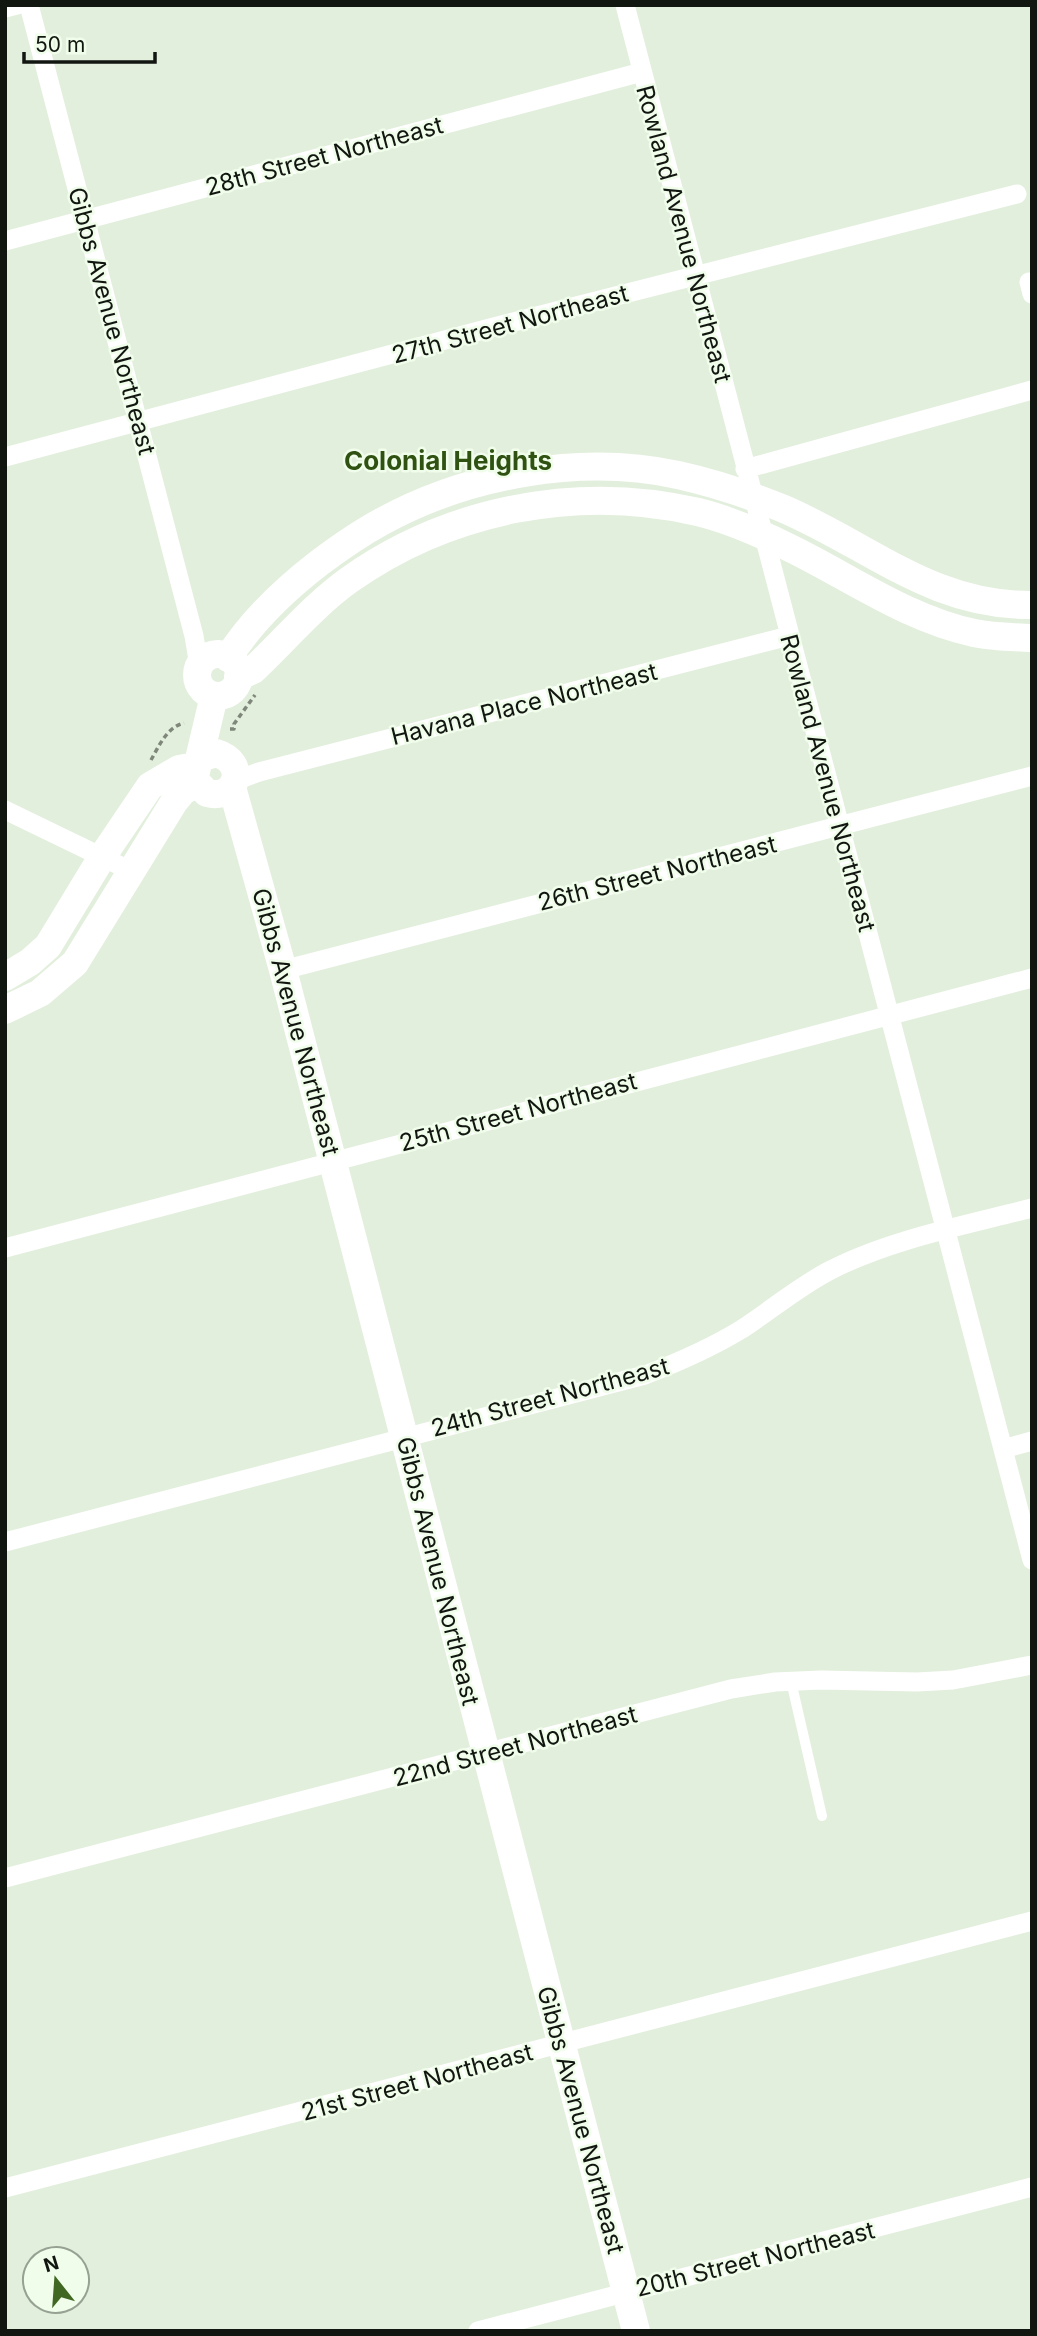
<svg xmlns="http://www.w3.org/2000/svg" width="1037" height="2336" font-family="Inter,sans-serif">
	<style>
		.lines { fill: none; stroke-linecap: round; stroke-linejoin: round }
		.path { stroke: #7f877b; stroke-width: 3.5; stroke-dasharray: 5 3.5; stroke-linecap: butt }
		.lane { stroke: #fff; stroke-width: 10 }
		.street { stroke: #fff; stroke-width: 19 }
		.secondary { stroke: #fff; stroke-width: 28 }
		.labels { text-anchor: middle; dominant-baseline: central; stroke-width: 5; stroke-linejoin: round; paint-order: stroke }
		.street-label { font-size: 24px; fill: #121610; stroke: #f0fdea }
		.neighbourhood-label { font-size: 26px; font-weight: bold; fill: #2f5212; stroke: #f0fdea }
	</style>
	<rect width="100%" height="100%" fill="#e3efdd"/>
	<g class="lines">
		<path class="path" d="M230,729H234V724L255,695
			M151,760C159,746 167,727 184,723"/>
		<path class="lane" d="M791,1681L822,1816"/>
		<path class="street" d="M29,5L194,636L199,666
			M625,5L1032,1560
			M5,8L17,5
			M5,241L642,72
			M1029,282L1032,294
			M5,457L490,328L1017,194
			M745,469L1032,390
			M235,781L259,772L789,636
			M5,810L131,871
			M283,970L1032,776
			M5,1248L1032,978
			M1003,1449L1032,1441
			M5,1542L645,1375C679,1362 711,1348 742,1329C771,1310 797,1288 827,1272C887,1240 966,1225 1032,1208
			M5,1878L731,1689L775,1682L821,1680L917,1682L953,1680L1032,1665
			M5,2188L1032,1921
			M478,2331L1032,2187"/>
		<path class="secondary" d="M197 675a21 21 0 1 1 42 0a21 21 0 1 1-42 0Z
			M228,658C252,620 284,590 319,563C339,548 359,534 381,522C468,474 581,454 678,475C714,483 750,495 784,509C870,546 932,606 1032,605
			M238,677L253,670C285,640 313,606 349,580C449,509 578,484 698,512C731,520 762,534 792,549C851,578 908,619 974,633C993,637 1012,637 1032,638
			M198,762L203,757L216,753C248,762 238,801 207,793L197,783L195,776L214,696
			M232,787L283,970L636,2331
			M5,977L30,962L48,946L102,857L150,786L179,769L196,766
			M5,1010L40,993L75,963L174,802L183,791L197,783"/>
	</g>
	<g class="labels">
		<g class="street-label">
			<text transform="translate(324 156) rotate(-15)">28th Street Northeast</text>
			<text transform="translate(684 234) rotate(75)">Rowland Avenue Northeast</text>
			<text transform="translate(112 321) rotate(75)">Gibbs Avenue Northeast</text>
			<text transform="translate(510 324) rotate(-15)">27th Street Northeast</text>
			<text transform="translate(524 704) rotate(-14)">Havana Place Northeast</text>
			<text transform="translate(828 783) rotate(75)">Rowland Avenue Northeast</text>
			<text transform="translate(657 873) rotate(-14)">26th Street Northeast</text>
			<text transform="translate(296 1022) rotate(75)">Gibbs Avenue Northeast</text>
			<text transform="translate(518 1112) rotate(-15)">25th Street Northeast</text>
			<text transform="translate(550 1397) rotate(-15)">24th Street Northeast</text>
			<text transform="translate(438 1571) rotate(76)">Gibbs Avenue Northeast</text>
			<text transform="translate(515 1746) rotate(-15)">22nd Street Northeast</text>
			<text transform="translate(417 2082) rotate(-15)">21st Street Northeast</text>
			<text transform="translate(581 2120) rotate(75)">Gibbs Avenue Northeast</text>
			<text transform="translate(755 2259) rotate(-14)">20th Street Northeast</text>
		</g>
		<g class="neighbourhood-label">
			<text x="448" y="460">Colonial Heights</text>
		</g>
	</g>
	<rect width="1037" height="2336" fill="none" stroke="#121610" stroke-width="14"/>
	<g transform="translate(56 2280) rotate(343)"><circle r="33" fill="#f0fdea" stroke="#97a193" stroke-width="2"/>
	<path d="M0-5L12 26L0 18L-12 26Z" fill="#406823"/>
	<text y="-10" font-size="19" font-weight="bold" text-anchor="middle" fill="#121610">N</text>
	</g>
	<path d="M24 52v10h131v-10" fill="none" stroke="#121610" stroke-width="3.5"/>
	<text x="35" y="52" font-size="21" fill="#121610" stroke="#f0fdea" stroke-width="5" paint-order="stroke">50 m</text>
</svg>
